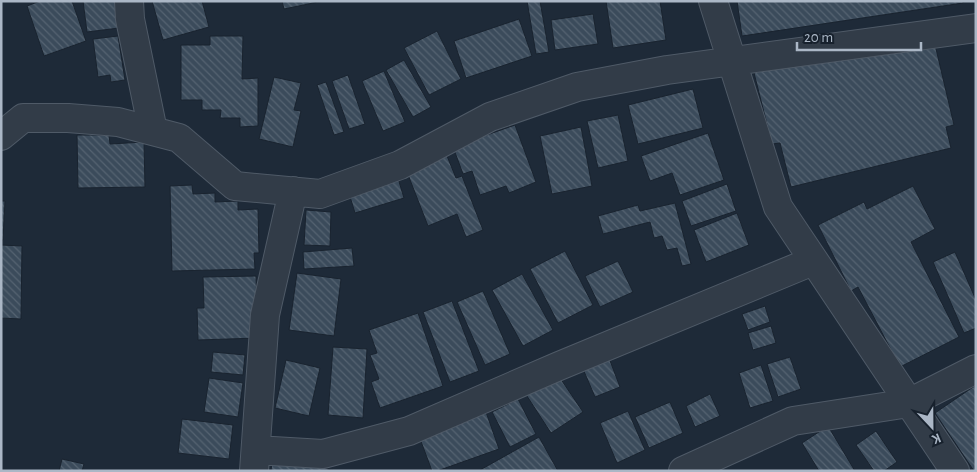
<svg xmlns="http://www.w3.org/2000/svg" width="977" height="472" font-family="'Alegreya Sans',sans-serif">
	<style>
		.building { fill: url(#building-back-hatch); stroke: #19232f }
		.lines { fill: none; stroke-linecap: round; stroke-linejoin: round }
		.minor-casing { stroke: #4f5a67; stroke-width: 30 }
		.minor { stroke: #323c48; stroke-width: 28 }
	</style>
	<defs>
		<pattern id="building-back-hatch" width="6" height="6" patternUnits="userSpaceOnUse" patternTransform="scale(1.25)"><rect width="6" height="6" fill="#3b4b5b"/><path d="M-1 5l2 2M0 0l6 6M5-1l2 2" fill="none" stroke="#556371"/></pattern>
	</defs>
	<rect width="100%" height="100%" fill="#1e2a38"/>
	<path class="building" d="M40,1H72L86,41L44,56L27,6Z
		M83,1H116L119,28L87,32Z
		M152,1H202L209,27L163,40Z
		M282,1H323L284,9Z
		M527,1H540L549,52L536,54Z
		M606,1H660L666,40L613,48Z
		M737,1H963V3L742,36Z
		M593,14L598,44L555,50L551,20Z
		M519,19L532,56L466,78L454,41Z
		M437,31L461,79L429,95L404,48Z
		M118,36L125,80L111,82L110,75L98,77L93,39Z
		M210,36H243L242,79L258,78V126L240,127V118H220L221,110H202V100H181V45H210Z
		M933,36L954,125L946,127L951,148L791,187L780,143L772,144L754,73L849,50Z
		M404,60L431,107L413,117L386,70Z
		M384,71L405,122L383,131L362,81Z
		M348,75L365,124L349,129L332,81Z
		M274,77L301,83L294,110L301,111L293,147L259,139Z
		M326,82L344,132L334,135L317,85Z
		M693,89L703,128L638,144L628,105Z
		M618,115L628,161L598,168L587,121Z
		M515,125L536,182L509,193L506,186L480,195L472,171L463,174L453,147Z
		M581,127L592,186L552,194L540,136Z
		M708,133L724,180L680,195L672,173L650,181L641,156Z
		M77,135H109L110,144L144,142L145,187L78,188Z
		M445,151L456,178L462,176L483,230L466,237L457,214L428,226L405,167Z
		M397,175L404,198L355,213L348,190Z
		M727,184L736,211L691,226L682,201Z
		M192,185L193,194L215,193V202L238,201V210L258,209L259,253H254L255,269L172,271L170,186Z
		M913,186L935,229L911,242L959,337L900,367L858,287L851,291L818,225L864,202L867,209Z
		M1,201H5L3,240H1Z
		M675,203L691,264L682,266L677,248L667,250L662,236L654,238L650,222L603,234L598,216L638,205L640,211Z
		M306,210L331,212L330,246L304,245Z
		M737,213L749,245L706,262L694,230Z
		M1,245L22,246L21,319L1,318Z
		M352,248L354,266L304,269L303,252Z
		M565,251L593,305L558,323L530,269Z
		M955,252L976,300V328L964,333L933,262Z
		M618,261L633,292L600,307L585,276Z
		M297,273L341,279L334,336L289,330Z
		M522,274L553,330L523,346L492,290Z
		M256,276L258,338L198,340L197,308H204L203,277Z
		M483,291L510,354L485,365L457,302Z
		M452,301L479,371L450,382L423,312Z
		M765,306L770,322L748,330L742,314Z
		M418,313L443,386L380,408L371,382L379,379L370,355L377,353L369,330Z
		M771,326L776,343L753,350L748,333Z
		M333,347L367,349L363,418L328,415Z
		M213,352L245,355L243,375L211,372Z
		M790,357L801,389L778,397L767,364Z
		M609,358L620,387L595,397L583,369Z
		M286,360L320,368L309,416L275,408Z
		M761,365L773,401L750,408L739,373Z
		M556,372L583,412L551,433L525,393Z
		M209,378L243,383L238,417L204,412Z
		M976,385V471H974L935,413Z
		M710,394L720,416L695,427L686,406Z
		M518,399L536,434L510,447L492,412Z
		M670,402L683,433L649,448L635,417Z
		M628,411L645,450L617,463L600,423Z
		M486,412L499,449L437,471H432L419,436Z
		M182,419L233,425L229,459L178,453Z
		M828,426L855,471H819L802,443Z
		M876,431L897,462L884,471H874L856,445Z
		M539,437L558,471L480,470Z
		M62,459L84,464L82,471H59Z
		M272,460L333,470V471H271Z"/>
	<g class="lines">
		<g class="minor-casing">
			<path id="minor" d="M129,1L130,19L153,131
				M713,1L778,207L955,471
				M1,136L23,118H68L118,122L179,138L235,186L320,194L400,165L490,117L577,87L667,70L976,28
				M256,450L323,454L409,431L559,366L813,261
				M254,471L265,315L293,191
				M683,471L793,421L909,403L976,369"/>
		</g>
		<use href="#minor" class="minor"/>
	</g>
	<rect width="977" height="472" fill="none" stroke="#abb7c6" stroke-width="5"/>
	<g transform="translate(932 427) rotate(158)" stroke="#17212d" stroke-width="4" paint-order="stroke">
	<path d="M0-4L9 19L0 12L-9 19Z" fill="#abb7c6"/>
	<text y="-8" font-size="14" font-weight="bold" text-anchor="middle" fill="#abb7c6">K</text>
	</g>
	<path d="M797 42v8h124v-8" fill="none" stroke="#abb7c6" stroke-width="2.5"/>
	<text x="804" y="42" font-size="15" fill="#abb7c6" stroke="#17212d" stroke-width="4" paint-order="stroke">20 m</text>
</svg>
